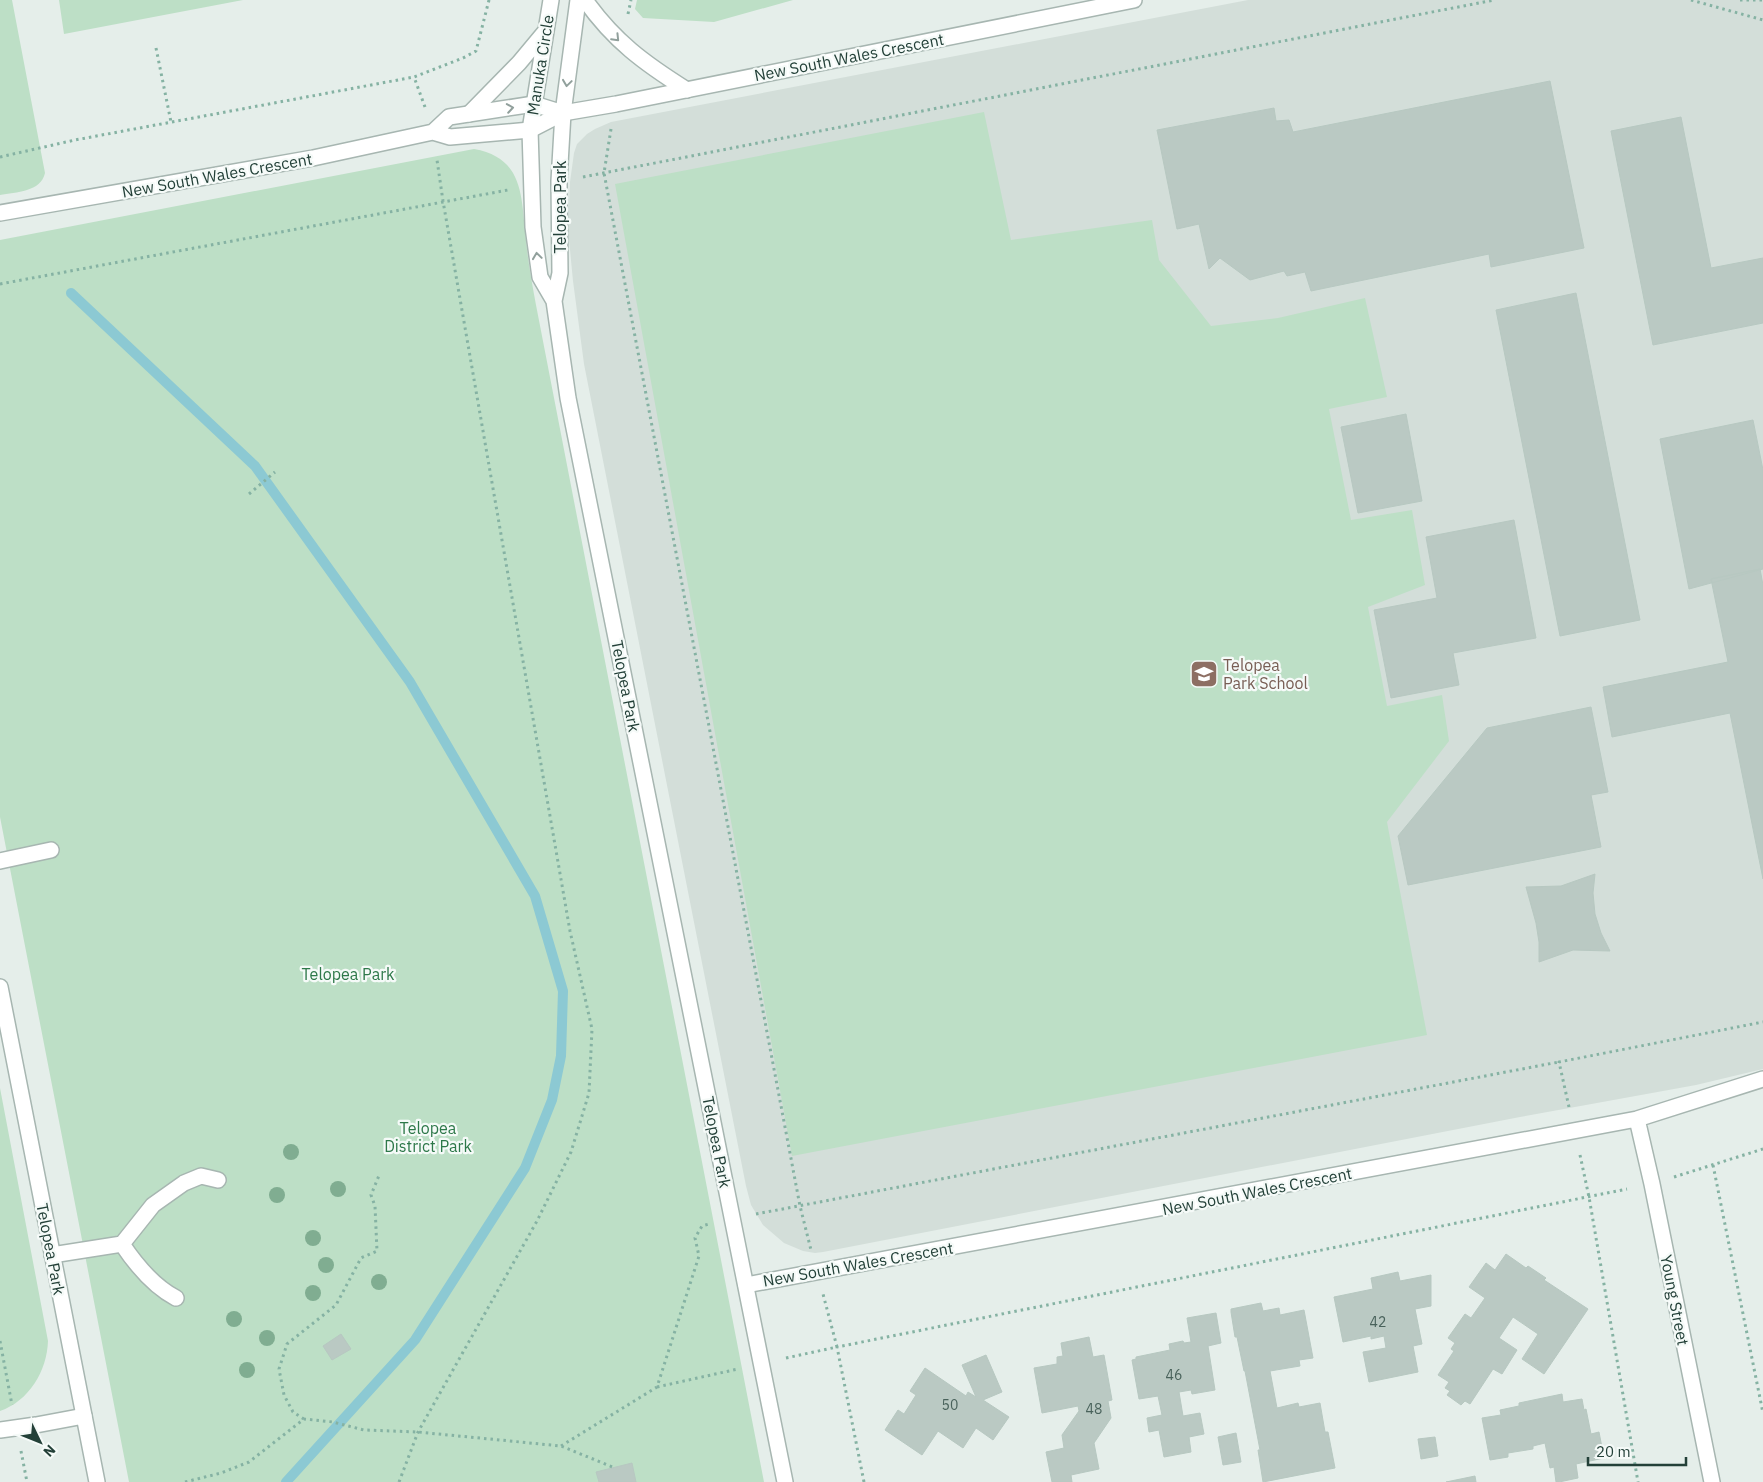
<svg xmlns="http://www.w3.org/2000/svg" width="1763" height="1482" font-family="'IBM Plex Sans',sans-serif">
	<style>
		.built { fill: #d3ded9 }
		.green { fill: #bddfc6 }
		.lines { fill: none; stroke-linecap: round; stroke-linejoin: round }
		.stream { stroke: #8cc9d3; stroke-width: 10 }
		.building { fill: #bac9c3; stroke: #b7c8c1 }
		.minor-casing { stroke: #a7b6b1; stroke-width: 18 }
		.tertiary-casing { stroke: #a7b6b1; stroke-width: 18 }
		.path { stroke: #85b2a3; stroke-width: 3; stroke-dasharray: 2.5 4; stroke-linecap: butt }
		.minor { stroke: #fff; stroke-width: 15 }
		.tertiary { stroke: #fff; stroke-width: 15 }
		.tree { fill: #80ad91 }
		.oneway { stroke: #91a09c }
		.labels { text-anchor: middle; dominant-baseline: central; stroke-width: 4.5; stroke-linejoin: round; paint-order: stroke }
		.number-label { font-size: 14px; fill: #49625b }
		.street-label { font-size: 16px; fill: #234038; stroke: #f5faf8 }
		.education-label { font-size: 16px; fill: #785e54; stroke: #f5faf8; text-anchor: start }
		.park-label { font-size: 16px; fill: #2d7849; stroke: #f5faf8 }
	</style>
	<rect width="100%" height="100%" fill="#e5eeea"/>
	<path class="built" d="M1248,0H1763V1069L1696,1085L1520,1117L823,1252L815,1253L803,1251L784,1243L763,1225L751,1205L746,1186L584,364L573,281L568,229L570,182L574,153L577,144L587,134L595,129L611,122Z"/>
	<path class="green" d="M0,0H12L45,173C41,192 16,192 0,195Z
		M59,0H243L64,34Z
		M637,0H793L714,22L643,18L635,9Z
		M984,112L1011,240L1152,220L1159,260L1211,326L1278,318L1365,298L1387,397L1329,409L1351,520L1412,510L1425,585L1368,607L1387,706L1442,695L1449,741L1387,822L1427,1035L792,1156L615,184Z
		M474,149C525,158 521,198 526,240C528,262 532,283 536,305L764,1482H129L0,817V240Z
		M0,1088L48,1341C47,1371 29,1401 0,1411Z"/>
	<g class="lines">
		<path class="stream" d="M71,293L255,466L410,682L535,896L563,991L561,1056L552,1100L525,1168L415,1340L286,1482"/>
	</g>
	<path class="building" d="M1550,81L1584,248L1491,267L1489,254L1311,291L1305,272L1287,276L1284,271L1250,280L1220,258L1209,269L1199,224L1177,229L1157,130L1274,108L1276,121L1289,120L1293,132Z
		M1681,117L1711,268L1763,258V323L1653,345L1611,131Z
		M1576,293L1640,620L1560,636L1496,310Z
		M1406,414L1422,501L1358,513L1341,427Z
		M1753,420L1763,470V569L1689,589L1660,439Z
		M1514,520L1536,638L1453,653L1459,685L1391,698L1374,610L1437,598L1426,537Z
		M1760,569L1763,585V879L1730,713L1612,737L1603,687L1728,662L1711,579Z
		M1591,707L1608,792L1591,795L1601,847L1408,885L1398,836L1487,728Z
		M1595,874L1593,893L1595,914L1601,933L1610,951L1573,950L1539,962V942L1536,923L1526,887L1561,886Z
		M1506,1254L1526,1268L1528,1266L1546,1278L1544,1280L1588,1309L1544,1374L1522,1359L1538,1334L1513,1317L1499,1338L1517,1350L1502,1374L1493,1369L1470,1404L1465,1401L1461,1405L1447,1395L1450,1391L1445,1388L1449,1382L1438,1375L1454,1351L1451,1349L1455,1343L1448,1338L1465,1314L1471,1318L1485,1298L1469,1287L1486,1263L1495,1270Z
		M1398,1272L1400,1281L1431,1275V1306L1415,1309L1422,1344L1413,1346L1418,1372L1369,1382L1363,1352L1386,1348L1384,1336L1371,1339V1336L1343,1342L1334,1297L1373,1289L1371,1278Z
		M1261,1303L1263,1311L1279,1308L1280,1315L1304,1310L1313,1358L1299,1360L1300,1366L1270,1371L1277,1408L1298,1403L1299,1407L1320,1403L1325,1432H1328L1335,1468L1263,1482L1258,1450H1260L1245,1371H1244L1237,1337H1235L1231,1312V1309Z
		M1216,1313L1221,1343L1208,1346L1215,1390L1192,1394L1191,1390L1179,1392L1183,1416L1200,1413L1204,1434L1189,1437L1191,1452L1164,1457L1159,1430L1149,1432L1147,1418L1162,1415L1158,1396L1139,1399L1132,1360L1136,1359V1357L1170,1350L1169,1344L1183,1341L1184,1343L1191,1342L1187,1318Z
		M341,1334L351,1349L332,1360L323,1346Z
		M1089,1337L1093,1357L1104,1355L1112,1400L1108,1401L1111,1418L1094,1443L1099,1469L1071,1475L1072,1482H1052L1046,1452L1064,1448L1062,1435L1079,1411L1078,1406L1042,1413L1034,1368L1057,1364V1357L1063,1356L1061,1343Z
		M986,1355L1002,1392L983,1400L1009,1417L993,1440L976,1428L963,1448L938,1431L922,1455L885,1430L898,1410L904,1414L916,1395L910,1391L925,1368L966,1396L968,1392L976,1397L962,1365Z
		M1562,1394L1563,1402L1582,1399L1584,1410L1586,1409L1591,1434L1599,1432L1604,1458L1576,1464L1578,1478L1559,1482H1556L1554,1467L1550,1468L1545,1443L1533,1446V1449L1508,1453V1457L1490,1460L1482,1418L1501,1415L1500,1410L1519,1406V1403Z
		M1236,1433L1241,1462L1223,1465L1218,1437Z
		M1435,1437L1438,1456L1421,1459L1418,1439Z
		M632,1463L636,1482H599L596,1472Z
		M1475,1476L1476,1482H1446Z"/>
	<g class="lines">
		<g class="minor-casing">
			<path id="minor" d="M433,132L449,117L534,104L563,113
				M0,213L313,158L433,132L450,137L530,130L563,113L616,104L1134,0
				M0,861L51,850
				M1637,1119L1652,1184L1712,1482
				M122,1244C136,1265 153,1286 176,1298
				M52,1255L122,1244L153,1205L184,1183L201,1176L218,1180
				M746,1285L1637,1119L1763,1079
				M0,1430L36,1425L84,1416"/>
		</g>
		<g class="tertiary-casing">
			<path id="tertiary" d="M551,0L530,130L533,227L540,277L554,301
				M578,0L563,113L559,181L560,273L554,301L568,398L785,1482
				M585,0C614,41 644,63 687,90
				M469,114L519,63L544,33
				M0,987L97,1482"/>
		</g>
		<path class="path" d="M1691,0L1763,20
			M1740,0H1763
			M628,14L631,0
			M156,48L171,122
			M425,107L414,77L463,58L476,51L489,0
			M611,129L604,173L800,1206L811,1250
			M0,157L75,140L414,77
			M583,177L1494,0
			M0,284L508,190
			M249,494L275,472
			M1569,1107L1559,1062L1763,1022
			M1580,1155L1589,1197L1638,1482
			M1713,1165L1763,1413
			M1674,1177L1763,1149
			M756,1214L1559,1062
			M0,1341L12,1405
			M786,1358L837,1347L823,1294
			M657,1387L738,1369
			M304,1419L293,1412L284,1395L279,1369L287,1344L336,1305L361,1258L377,1251L375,1206L371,1195L380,1173
			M561,1446L657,1387L699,1256L695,1238L702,1226L709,1224
			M21,1451L27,1482
			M185,1482L221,1473L249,1462L304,1419L333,1422L364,1430L418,1432L561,1446L615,1468
			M399,1482L418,1432L537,1221L571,1152L589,1093L592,1029L570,931L443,201L437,160
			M864,1482L837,1347L1627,1189"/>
		<use href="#minor" class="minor"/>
		<use href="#tertiary" class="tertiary"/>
	</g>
	<g class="tree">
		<circle cx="291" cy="1152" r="8"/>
		<circle cx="338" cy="1189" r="8"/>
		<circle cx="277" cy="1195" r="8"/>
		<circle cx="313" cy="1238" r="8"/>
		<circle cx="326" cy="1265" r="8"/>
		<circle cx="379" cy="1282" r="8"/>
		<circle cx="313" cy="1293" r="8"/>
		<circle cx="234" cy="1319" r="8"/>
		<circle cx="267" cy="1338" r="8"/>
		<circle cx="247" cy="1370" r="8"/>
	</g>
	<defs><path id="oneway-chevron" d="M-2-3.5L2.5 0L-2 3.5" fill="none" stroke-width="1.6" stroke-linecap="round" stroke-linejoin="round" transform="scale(1.25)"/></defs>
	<g class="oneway">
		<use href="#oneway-chevron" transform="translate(616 38) rotate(46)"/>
		<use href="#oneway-chevron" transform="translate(567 83) rotate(98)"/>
		<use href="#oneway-chevron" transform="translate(510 108) rotate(-9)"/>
		<use href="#oneway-chevron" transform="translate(537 256) rotate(-98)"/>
	</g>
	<defs>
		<g id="school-square" transform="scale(1.4375)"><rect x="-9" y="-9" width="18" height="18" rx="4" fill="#8d6e63" stroke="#f5faf8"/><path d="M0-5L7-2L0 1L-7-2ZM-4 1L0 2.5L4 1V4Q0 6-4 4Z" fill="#fff"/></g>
	</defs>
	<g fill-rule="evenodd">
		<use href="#school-square" x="1204" y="674"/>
	</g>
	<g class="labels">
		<g class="number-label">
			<text x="1378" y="1322">42</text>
			<text x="1174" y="1375">46</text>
			<text x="950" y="1405">50</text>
			<text x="1094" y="1409">48</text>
		</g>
		<g class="street-label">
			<text transform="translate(849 57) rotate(-11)">New South Wales Crescent</text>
			<text transform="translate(540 65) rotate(-81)">Manuka Circle</text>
			<text transform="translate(217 175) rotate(-10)">New South Wales Crescent</text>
			<text transform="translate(560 207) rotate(-90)">Telopea Park</text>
			<text transform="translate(626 686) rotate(79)">Telopea Park</text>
			<text transform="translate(717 1142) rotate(79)">Telopea Park</text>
			<text transform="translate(1257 1191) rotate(-11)">New South Wales Crescent</text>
			<text transform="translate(51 1249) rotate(79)">Telopea Park</text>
			<text transform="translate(858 1264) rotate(-10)">New South Wales Crescent</text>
			<text transform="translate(1675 1300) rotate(79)">Young Street</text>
		</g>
		<g class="education-label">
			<text x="1223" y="665">Telopea<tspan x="1223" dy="18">Park School</tspan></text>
		</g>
		<g class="park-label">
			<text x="348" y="974">Telopea Park</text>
			<text x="428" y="1128">Telopea<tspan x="428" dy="18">District Park</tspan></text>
		</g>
	</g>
	<g transform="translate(40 1442) rotate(133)" stroke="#f5faf8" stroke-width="4" paint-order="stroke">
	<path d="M0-4L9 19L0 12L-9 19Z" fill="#234038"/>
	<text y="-8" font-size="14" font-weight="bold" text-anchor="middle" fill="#234038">N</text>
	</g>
	<path d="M1588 1457v8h98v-8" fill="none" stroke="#234038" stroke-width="2.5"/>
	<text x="1596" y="1457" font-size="15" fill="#234038" stroke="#f5faf8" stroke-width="4" paint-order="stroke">20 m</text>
</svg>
